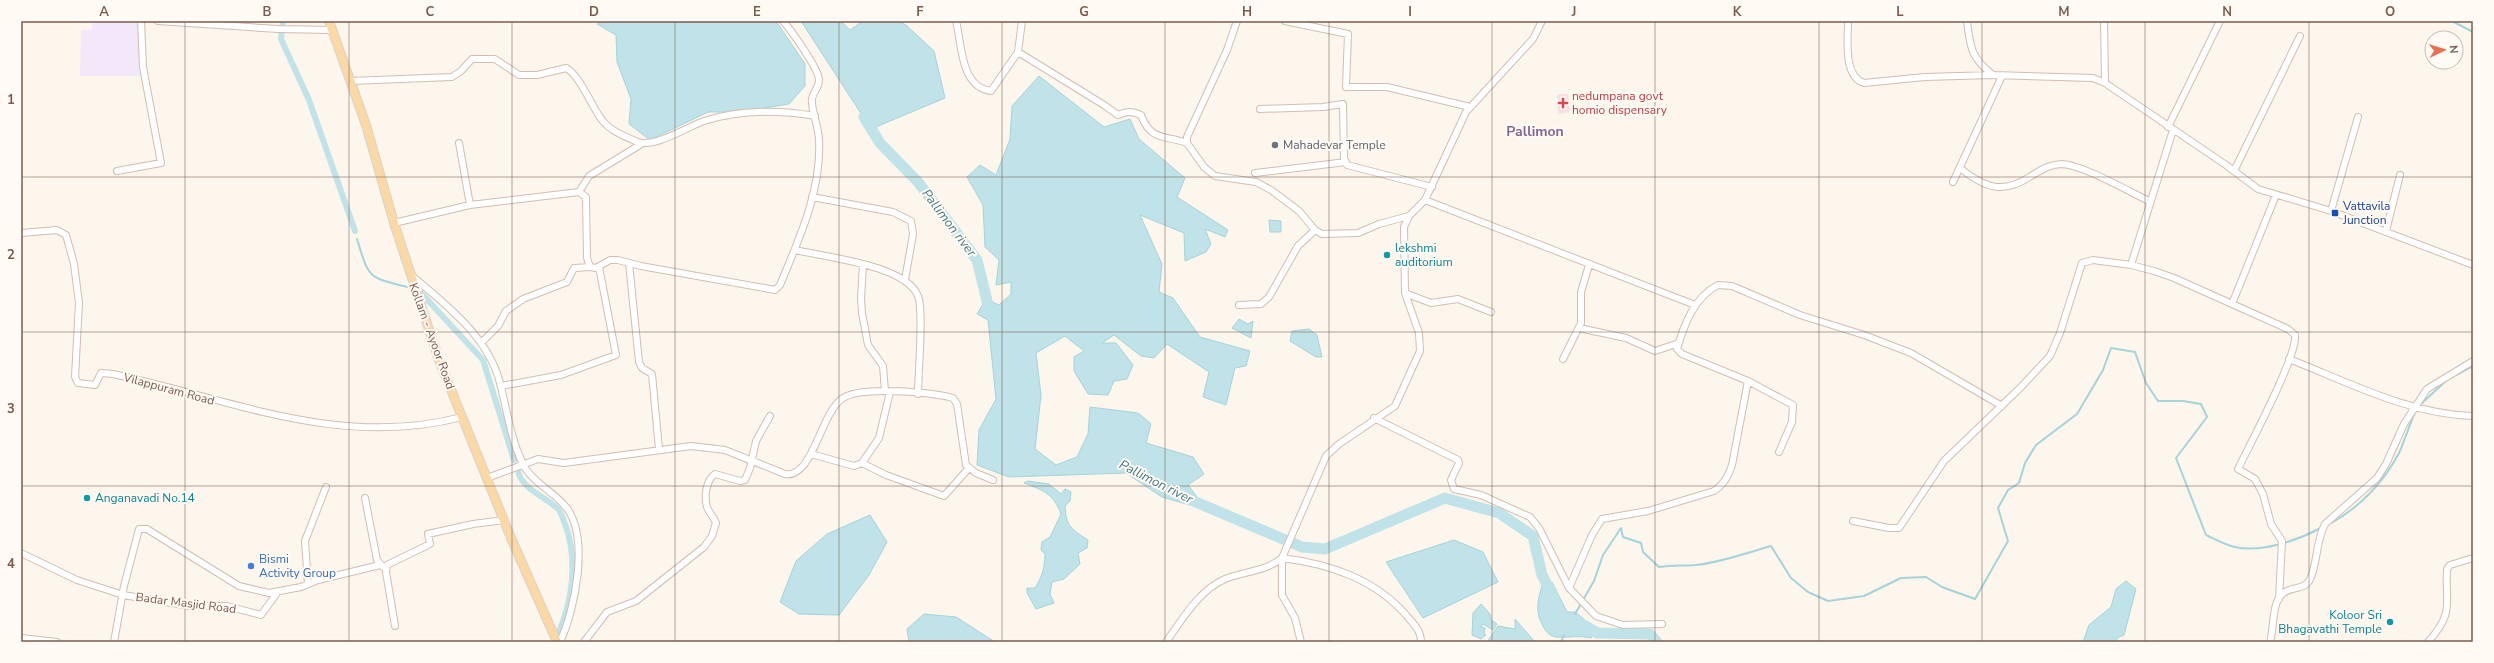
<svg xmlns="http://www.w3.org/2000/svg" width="2494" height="663" font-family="'Nunito Sans',sans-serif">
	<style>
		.education { fill: #f3e8fa }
		.medical { fill: #fbdfe3 }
		.water { fill: #bfe3e8; stroke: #a5d3da }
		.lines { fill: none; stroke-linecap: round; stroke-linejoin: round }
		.stream { stroke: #a5d3da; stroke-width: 2 }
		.canal { stroke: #bfe3e8; stroke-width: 6 }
		.river { stroke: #bfe3e8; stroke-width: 11 }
		.minor-casing { stroke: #d1beb0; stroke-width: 8 }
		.major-casing { stroke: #dad1cd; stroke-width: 10 }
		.minor { stroke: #fff; stroke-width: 6 }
		.major { stroke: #fbd9a5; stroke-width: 8 }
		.grid { fill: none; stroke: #7a5c4d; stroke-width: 1; stroke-opacity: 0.55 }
		.health-dot { fill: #e0444e; stroke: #fffaf3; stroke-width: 1.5 }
		.worship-dot { fill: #6b7280; stroke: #fffaf3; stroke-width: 1.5 }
		.transit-dot { fill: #1a4fb4; stroke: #fffaf3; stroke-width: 1.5 }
		.culture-dot { fill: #0f9aa8; stroke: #fffaf3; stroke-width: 1.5 }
		.shop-dot { fill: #3f7fe0; stroke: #fffaf3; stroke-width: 1.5 }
		.labels { text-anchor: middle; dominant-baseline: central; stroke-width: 4; stroke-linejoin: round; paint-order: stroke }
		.health-label { font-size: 12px; fill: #be3a42; stroke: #fffaf3; text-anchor: start }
		.worship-label { font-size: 12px; fill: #5b616d; stroke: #fffaf3; text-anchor: start }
		.transit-label { font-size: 12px; fill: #164399; stroke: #fffaf3; text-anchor: start }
		.culture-label { font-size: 12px; fill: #0d838f; stroke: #fffaf3; text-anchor: start }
		.street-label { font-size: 12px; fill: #7a5c4d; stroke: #fffaf3 }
		.shop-label { font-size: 12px; fill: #366cbe; stroke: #fffaf3; text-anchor: start }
		.water-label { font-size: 13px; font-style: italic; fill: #437c86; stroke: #fffaf3 }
		.quarter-label { font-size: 14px; font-weight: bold; fill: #846695; stroke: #fffaf3 }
		.neatline { fill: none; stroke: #7a5c4d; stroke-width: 1.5 }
		.grid-label { font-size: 13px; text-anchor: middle; font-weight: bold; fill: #7a5c4d }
	</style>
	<rect width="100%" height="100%" fill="#fdf6ec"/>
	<path class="education" d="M93,21H132L139,26L141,76H80L81,30L92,29Z"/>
	<path class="medical" d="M1557,94H1568L1570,112L1558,114Z"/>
	<path class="water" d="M601,21H771L778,24L805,64V86L789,104L740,112H708L650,140L629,124L631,99L617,62L616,35L597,24Z
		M801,21H841L850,30L863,21H898L906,25L934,51L945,98L871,129Z
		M1039,76L1104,127L1130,119L1139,139L1185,178L1177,197L1228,230L1225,237L1205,229L1211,244L1206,252L1185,261L1184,233L1140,215L1162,264L1159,292L1173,298L1200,337L1250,351L1246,366L1235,368L1226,405L1203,397L1209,372L1167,344L1154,358L1141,356L1114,335L1102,343H1116L1133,365L1127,379L1114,381L1108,395L1088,394L1074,371V357L1084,351L1065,336L1036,353L1041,395L1035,449L1056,465L1077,457L1088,434L1090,407L1138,413L1151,424L1146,443L1193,457L1204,474L1188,485L1207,510L1162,497L1126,473L1009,477L977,465L979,430L996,399L988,320L977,314L986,299L999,305L1011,294V282L996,285L999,260L985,247L983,205L967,177L980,165L996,175L1010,139L1012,106Z
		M1269,220L1281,221V232H1270Z
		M1239,319L1248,324L1253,321L1251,338L1232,328Z
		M1309,329L1317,335L1322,357H1316L1290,341L1292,331Z
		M1028,481L1049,484L1061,494L1065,489L1071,492L1070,501L1065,506C1066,526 1071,529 1088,540L1087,548L1078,553L1080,564L1064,579L1052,582L1050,594L1054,603L1036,609L1027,593V588H1035C1042,577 1045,568 1045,554L1041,550L1042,542L1050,537L1061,514C1054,494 1043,490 1024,483Z
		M870,515L887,542L869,575L839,615L799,614L780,602L796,561L827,534Z
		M1454,540L1483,552L1498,582L1423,618L1386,562Z
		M2126,581L2136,589L2124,635L2117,638L2116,642H2083L2089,625L2111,607L2116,589Z
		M1552,582L1567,612H1575L1597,630L1591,638C1579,635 1568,638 1556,637C1550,636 1547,633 1544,628C1535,612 1537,603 1542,586Z
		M1481,604L1490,614L1491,620L1497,624L1493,630L1483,624L1481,627L1485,628L1484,634L1486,635L1481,639L1472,635L1473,613Z
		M924,614L956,617L995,642H909L907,629Z
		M1515,619L1535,642H1487L1498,626L1515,629Z"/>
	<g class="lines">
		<path class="stream" d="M2452,21L2473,32
			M357,239C369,278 367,277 407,287
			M2456,375L2473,366
			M2421,404L2447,380
			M2331,523C2359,508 2384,482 2399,453C2405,440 2409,426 2415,412
			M1575,614L1594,581L1603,555L1621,528L1623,537L1641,543L1643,552L1659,567C1672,565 1684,566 1696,565C1722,562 1746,553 1771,546L1791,578L1808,592L1828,601L1864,596L1901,578L1926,577L1942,587L1975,599L2008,541L1998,508L2008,490L2019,483L2025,463L2036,445L2077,414L2103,370L2111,348L2135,352L2146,383L2158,401H2183L2201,404L2207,417L2176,458L2206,535C2215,539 2225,545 2235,547C2262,553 2298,540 2321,528
			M1561,642L1564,635"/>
		<path class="canal" d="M283,21L281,39L309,100L355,231
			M422,294L483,360L514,460
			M518,471C522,490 547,497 559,510C562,514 563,520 565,524C578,559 573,598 559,632"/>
		<path class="river" d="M864,117L880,143L918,182L977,260L990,313
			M1191,500L1302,547L1325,549L1445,498L1499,513L1533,536L1542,575L1553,596
			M1584,625L1597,633L1650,634L1657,642"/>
		<g class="minor-casing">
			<path id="minor" d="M158,21L278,29L332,30
				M956,21C962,44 960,87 991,91L1018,52L1022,21
				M1237,21L1227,50L1187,137V143L1204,167L1215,176L1256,182L1271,190L1299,211L1315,230L1322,234L1358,233L1379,224L1409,216
				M1285,21L1348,34L1346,87H1387L1470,107
				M1848,21C1848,40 1843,76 1864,83L1925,77L1993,75
				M1967,21C1970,47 1971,58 1993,75L2093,78L2105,83L2226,165L2258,189L2331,211L2473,265
				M2104,21L2105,83
				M1018,52L1104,105L1118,115C1127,111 1133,111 1141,115C1151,142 1166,135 1187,143
				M350,81L452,77L461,71L472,59H495L519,75H537L566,68C579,74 592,107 602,120C610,131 626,137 638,142C655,148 687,127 704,121C739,110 779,110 815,116
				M1260,109L1323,107L1343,104L1344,158L1347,165L1432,187
				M2168,127L2220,21
				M459,143L470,205
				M1960,168C1985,188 2003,195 2031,176C2041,170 2050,164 2062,164C2083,165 2128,191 2149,201
				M117,171L161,163L143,67L141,21
				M2234,171L2300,36
				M1255,173L1346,162
				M1953,182L2002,76
				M579,192L589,176L643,143
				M812,197L893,212L911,221L913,234L905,280
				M1425,200L1695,305
				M2331,211L2358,117
				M394,223L470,205L579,192L586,197L587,258L590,267L596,268L610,260H618L641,266L775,290L780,285C799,239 822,190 819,139C818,126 813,115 812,103C810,95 819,89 819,80C819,69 791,30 783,21
				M2386,231L2400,175
				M21,233L57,230L66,235L74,264L79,303L75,377L78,383L95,385L101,373L113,374C231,399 339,449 462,417
				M795,250C825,257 906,265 918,296C924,311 918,374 918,394
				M629,263L639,362L642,368L652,374L659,449
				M863,265L861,299L862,313L868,345L883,366L885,391
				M2131,265L2173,130
				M411,275C446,305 488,336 500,383C507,410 510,436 522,462C530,481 553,491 566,507C590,538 575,610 560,642
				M1405,293L1431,303L1458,299L1491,312
				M2232,304L2276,195
				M1239,305L1261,304L1269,297L1298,246L1315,230
				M1579,328L1626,338L1655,351L1679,343
				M481,343L498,326L506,311L523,299L567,282L574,268L590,267
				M1563,359L1581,323V292L1589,265
				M2289,359C2348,382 2408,414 2473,416
				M501,386L561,375L616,355L599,267
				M1374,418L1458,460L1459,463L1451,480L1454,489L1481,495L1530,517L1539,528L1569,588L1596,616L1623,625L1662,624
				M1779,452L1792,422L1793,405L1748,381L1682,354L1677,349C1684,325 1694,297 1718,285L1732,286L1800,315L1864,335L1911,353L2002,406
				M811,454L854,466L862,463L879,438L890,392
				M862,463L886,475L944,496L969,468
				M487,478L538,459L564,463L691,446L725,450L785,474C813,479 820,413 843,398C862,386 930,392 953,398L957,404L966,465L976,473L993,480
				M365,498L377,560L383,567
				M1853,521L1889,528H1899L1944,461L2020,388L2050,356L2060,333L2082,263L2093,260L2131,265L2154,271L2174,278L2288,329L2295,335C2298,355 2249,446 2238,469L2255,479L2263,494L2271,524L2282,541L2279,599
				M21,553L77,580L123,595L190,606H227L261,615L277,593
				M308,584L305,541L326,487
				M1569,588L1592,535L1602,519L1648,511L1714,491C1724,484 1728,477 1732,465L1748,381
				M395,626L386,572L387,565L430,544L428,534L473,524L504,520
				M21,638L57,642
				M114,642L124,586L139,529H147L239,586L269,593L301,587L318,580L380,565
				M584,642L607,612L636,601L704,547L712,536L716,523C714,517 709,513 707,507C704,497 706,480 715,474L740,481L745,480L750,468L756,441L770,416
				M1166,642C1182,620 1199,590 1225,579C1244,571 1265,572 1282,558L1326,456L1339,444L1395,406L1420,351L1419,333L1405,293L1404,227L1409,216L1425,200L1466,112L1533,39L1542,21
				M1301,642L1295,618L1282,595V558C1330,564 1375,579 1407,616C1414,625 1421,630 1421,642
				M2270,642C2274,628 2272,605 2281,595C2290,585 2306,592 2311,577C2318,559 2316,541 2325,524L2377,478L2386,464L2404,424L2427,389L2473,361
				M2428,642C2455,612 2445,604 2447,569L2450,565L2473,558"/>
		</g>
		<g class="major-casing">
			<path id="major" d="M329,21L366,125L394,223L439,360L511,538L557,642"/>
		</g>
		<use href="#minor" class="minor"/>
		<use href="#major" class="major"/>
	</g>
	<path class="grid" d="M185,21V642M349,21V642M512,21V642M675,21V642M839,21V642M1002,21V642M1165,21V642M1329,21V642M1492,21V642M1655,21V642M1819,21V642M1982,21V642M2145,21V642M2309,21V642M21,177H2473M21,332H2473M21,486H2473"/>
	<path class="health-dot" d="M1561 97h4v4h4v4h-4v4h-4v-4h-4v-4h4z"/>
	<circle class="worship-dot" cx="1275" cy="145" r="4"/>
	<rect class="transit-dot" x="2331" y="209" width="8" height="8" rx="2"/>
	<g class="culture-dot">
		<circle cx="1387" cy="255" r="4"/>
		<circle cx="87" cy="498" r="4"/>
		<circle cx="2390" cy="622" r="4"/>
	</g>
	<circle class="shop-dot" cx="251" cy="566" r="4"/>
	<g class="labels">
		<g class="health-label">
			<text x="1572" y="96">nedumpana govt<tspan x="1572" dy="14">homio dispensary</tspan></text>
		</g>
		<g class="worship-label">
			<text x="1283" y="145">Mahadevar Temple</text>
		</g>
		<g class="transit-label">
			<text x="2343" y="206">Vattavila<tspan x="2343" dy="14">Junction</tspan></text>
		</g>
		<g class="culture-label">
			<text x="1395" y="248">lekshmi<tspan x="1395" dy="14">auditorium</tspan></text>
			<text x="95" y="498">Anganavadi No.14</text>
			<text x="2382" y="615" text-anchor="end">Koloor Sri<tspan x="2382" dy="14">Bhagavathi Temple</tspan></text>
		</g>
		<g class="street-label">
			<text transform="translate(432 336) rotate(70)">Kollam - Ayoor Road</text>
			<text transform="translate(169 389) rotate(15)">Vilappuram Road</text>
			<text transform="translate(186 603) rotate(7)">Badar Masjid Road</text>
		</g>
		<g class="shop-label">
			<text x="259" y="559">Bismi<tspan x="259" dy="14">Activity Group</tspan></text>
		</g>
		<g class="water-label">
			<text transform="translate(949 223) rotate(53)">Pallimon river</text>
			<text transform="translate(1156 482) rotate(27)">Pallimon river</text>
		</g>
		<g class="quarter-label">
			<text x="1535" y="131">Pallimon</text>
		</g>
	</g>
	<rect width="2494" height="663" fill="none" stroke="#fffaf3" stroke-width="44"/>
	<g transform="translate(2444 50) rotate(86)"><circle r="19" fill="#fffaf3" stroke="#cabbb1"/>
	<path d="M0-3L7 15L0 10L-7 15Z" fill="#e76f51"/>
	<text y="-6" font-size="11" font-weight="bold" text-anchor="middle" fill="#7a5c4d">N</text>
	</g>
	<rect x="22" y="22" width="2450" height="619" class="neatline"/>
	<g class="grid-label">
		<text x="104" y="16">A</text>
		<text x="267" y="16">B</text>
		<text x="430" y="16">C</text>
		<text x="594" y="16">D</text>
		<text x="757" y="16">E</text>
		<text x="920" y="16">F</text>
		<text x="1084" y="16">G</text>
		<text x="1247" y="16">H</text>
		<text x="1410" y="16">I</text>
		<text x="1574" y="16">J</text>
		<text x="1737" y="16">K</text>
		<text x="1900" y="16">L</text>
		<text x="2064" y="16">M</text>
		<text x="2227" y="16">N</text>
		<text x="2390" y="16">O</text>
		<text x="11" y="104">1</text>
		<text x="11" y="259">2</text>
		<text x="11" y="413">3</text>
		<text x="11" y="568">4</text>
	</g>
</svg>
